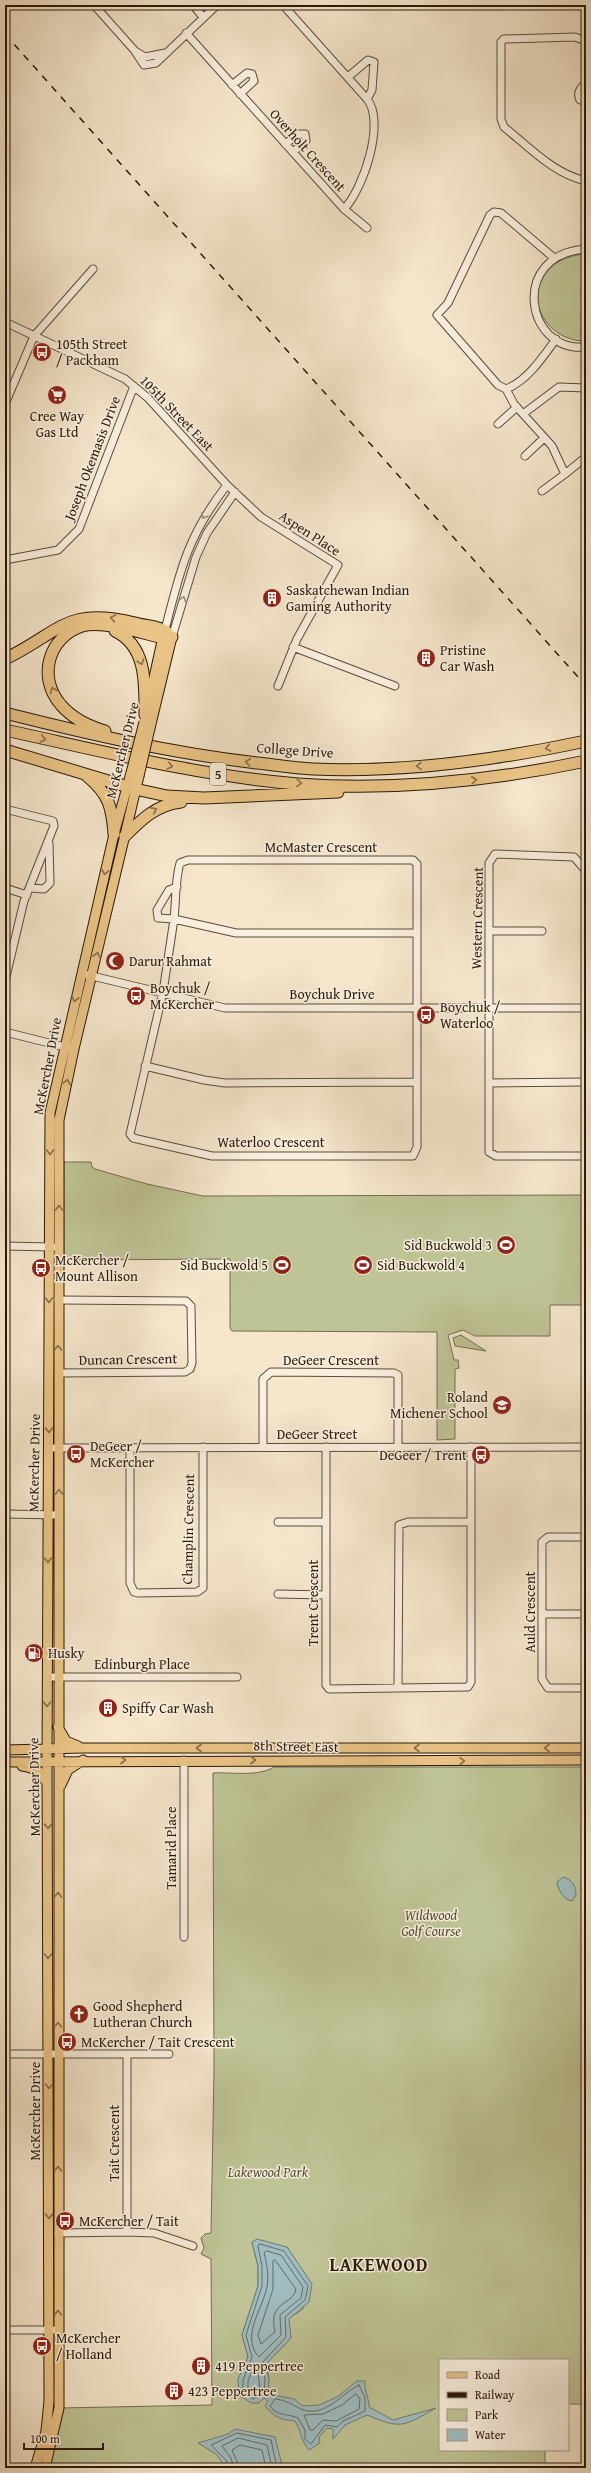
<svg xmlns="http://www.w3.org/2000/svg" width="591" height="2473" font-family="'Gentium Book Plus',serif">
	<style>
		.green { fill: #bfc496; stroke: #746e50; fill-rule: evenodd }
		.water { fill: #a0bdc1; stroke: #707b77 }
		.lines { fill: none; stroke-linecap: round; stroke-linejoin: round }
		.shore { stroke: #646b65; stroke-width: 1 }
		.minor-casing { stroke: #5c4c3a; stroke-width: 9 }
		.major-casing { stroke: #291909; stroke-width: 11 }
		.highway-casing { stroke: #291909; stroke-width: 13 }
		.minor { stroke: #f8efde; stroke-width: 7 }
		.major { stroke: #eac386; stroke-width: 9 }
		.highway { stroke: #eac386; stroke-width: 11 }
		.rail { stroke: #291909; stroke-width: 1.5; stroke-dasharray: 7 7; stroke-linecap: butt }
		.major-bridge-casing { stroke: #291909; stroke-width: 11; stroke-linecap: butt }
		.major-bridge { stroke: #eac386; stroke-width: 9 }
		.oneway { stroke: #9b8f7e }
		.oneway2 { stroke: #8a6e48 }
		.labels { text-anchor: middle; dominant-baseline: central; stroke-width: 3; stroke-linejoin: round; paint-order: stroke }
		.shield { fill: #f8efde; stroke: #675949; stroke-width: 1 }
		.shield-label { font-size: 13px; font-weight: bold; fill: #291909 }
		.street-label { font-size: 14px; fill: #291909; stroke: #f8efde }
		.poi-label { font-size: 14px; fill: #291909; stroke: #f8efde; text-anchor: start }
		.park-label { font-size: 14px; font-style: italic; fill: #564c33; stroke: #f8efde }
		.district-label { font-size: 18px; font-weight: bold; letter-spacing: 1px; fill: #291909; stroke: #f8efde }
	</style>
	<rect width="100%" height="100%" fill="#f5e6cc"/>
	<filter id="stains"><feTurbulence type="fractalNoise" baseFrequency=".005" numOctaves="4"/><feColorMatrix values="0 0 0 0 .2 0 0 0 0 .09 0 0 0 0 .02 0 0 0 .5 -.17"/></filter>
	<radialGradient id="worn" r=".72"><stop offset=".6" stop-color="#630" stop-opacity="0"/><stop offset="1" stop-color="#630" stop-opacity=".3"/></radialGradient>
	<path class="green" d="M586,253V341C548,342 520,298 550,268C560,258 573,256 586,253Z
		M64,1162H91L92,1167L95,1169L147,1184L203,1196L586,1195V1305H550V1336H475L463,1330L448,1335L454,1360H458L459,1368L455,1369V1439L437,1440V1332L232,1331L230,1328V1259L64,1260Z
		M461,1335L486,1351L455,1346L453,1338Z
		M274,1767H586V2404H568V2360H440V2450H545V2468H45L59,2408L212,2405L211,2259L201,2254L204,2248L201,2238L205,2234L211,2233L214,2071L213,1773C232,1772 258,1777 274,1767ZM252,2242L287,2247L304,2273L303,2309L288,2319L291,2338L266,2364L269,2379L267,2394L239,2378L248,2357L242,2335L258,2286V2266Z"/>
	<path class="water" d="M563,1877C572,1879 576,1886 576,1895L572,1901C564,1900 558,1890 557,1882Z
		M257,2239L287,2247L312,2284L309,2302L289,2319L291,2338L266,2364L269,2379L268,2394L294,2399L303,2406L319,2405L337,2397L357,2381H365C364,2391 369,2397 369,2407L393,2420L436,2408C404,2426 402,2430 367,2415L345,2425L333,2439V2429L327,2428L319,2437L320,2443L309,2450C301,2441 301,2431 295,2421C281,2420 274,2417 265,2406L268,2401L264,2398L259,2403H251L239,2395L238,2379L248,2357L242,2335L258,2286V2266L252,2242Z
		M235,2429L275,2437L282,2465L279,2468H226L216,2454L198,2443L228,2434Z"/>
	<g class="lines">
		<path class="shore" d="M260,2244L284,2251L308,2286L305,2300L285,2317L286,2337L263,2362L265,2380L264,2393L253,2399L243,2392V2380L252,2357L246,2335L262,2286V2266L258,2246Z
			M267,2251L281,2255L303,2287L301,2298L280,2315L281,2335L259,2357C240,2337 263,2308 267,2287C269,2276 267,2264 264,2253Z
			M275,2260L296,2289C294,2302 277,2302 274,2316C273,2321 274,2327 275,2332L261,2344L258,2335L273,2289V2261Z
			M257,2365L260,2389L254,2394L248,2390V2381L254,2366Z
			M359,2385L365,2398V2411L343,2421L337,2427L325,2425L311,2444L305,2439V2430L298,2418C287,2413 278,2417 270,2406L275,2399C286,2400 292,2405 301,2409C324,2419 342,2393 359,2385Z
			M356,2394L360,2399L359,2409L336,2421L323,2420L313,2430H310L304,2415L323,2414L342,2405Z
			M229,2468L226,2460L211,2445L237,2433L271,2440L277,2468
			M234,2468L231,2458L222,2446L238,2438L267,2445L272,2468
			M240,2468L232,2450L240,2445L262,2450L266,2468"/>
		<g class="minor-casing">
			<path id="minor" d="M94,5L135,51L145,57L165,53
				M193,5L203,17
				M186,33L344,209C363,190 386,122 367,99L283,5
				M586,41L575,37L504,39L501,42V119L504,127C529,147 554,174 586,181
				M135,51L144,65L156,63L217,5
				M348,77L368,60L374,62L372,90L367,99
				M586,83C581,87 576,92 580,100H586
				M232,85L247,73L252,74L254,81L240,94
				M285,144L299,134H305L306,141L293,152
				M344,209L367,228
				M586,249C509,254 525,353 586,347
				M554,258L501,213L494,212L490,215L448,303L437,315L498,385L506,389C527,381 543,357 556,339
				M5,322L125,379L148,398L227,485L261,517L338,565L297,639L278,686
				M506,389L514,404L552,446L565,474L586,457
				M5,404L34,336L93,269
				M523,414L559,387L586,388
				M498,424L517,407
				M525,456L544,438
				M542,491L565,474
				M5,560L58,550L79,529L134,386
				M165,630C180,570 188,535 227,485
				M172,637L196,557L207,533L235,492
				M293,647L395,686
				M5,809L53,821L54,826L24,901L5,981
				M586,871L574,857L495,854L489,863V1152L496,1156H586
				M177,887L169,890L157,910L158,918L174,919C176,901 175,880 180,863L188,860H413L417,864V1147L413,1156H212L133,1138L130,1134L163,992L174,919L236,933H417
				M5,888L27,895
				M30,888L44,889L50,883L49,843
				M489,931H542
				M88,975L225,1008H586
				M5,1032L69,1048
				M145,1066L204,1080L225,1083L417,1082
				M490,1083L586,1082
				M5,1246L53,1247
				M58,1300L186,1301L191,1306L192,1363L190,1369L185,1372L59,1373
				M263,1447V1379L271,1372L394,1373L398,1375V1447
				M326,1447V1685L329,1689L468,1687L471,1682V1447
				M49,1448L586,1447
				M130,1448V1583L134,1592L138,1593L197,1592L203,1588V1447
				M5,1514L58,1515
				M278,1522H326
				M586,1537H548L542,1542V1679L548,1688H586
				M278,1594L326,1595
				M544,1614H586
				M48,1677H237
				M398,1688L399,1525L408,1522H470
				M184,1760V1937
				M5,2054H169
				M127,2232L154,2233L193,2246
				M58,2233L127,2232V2054
				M5,2330H53"/>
		</g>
		<g class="major-casing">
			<path id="major" d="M148,705L164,632
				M151,724L172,637
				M58,1727L66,1741L78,1746
				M5,1750L83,1748H586
				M5,1762L586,1760
				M22,1766C34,1768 41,1770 46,1782
				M61,1785L68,1770L83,1760
				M35,2468L46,2431L49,2401L47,1762L50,1113L114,834L131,773
				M45,2468L59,2408V1120L74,1049L139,776"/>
		</g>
		<g class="highway-casing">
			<path id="highway" d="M115,631C147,646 145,684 145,715
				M5,659C61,632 65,606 135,623C144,626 160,626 167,632
				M5,713C88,734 171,753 257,763C275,765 295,768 313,769C405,773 497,760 586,741
				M5,730C102,751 199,776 298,784C395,791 491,781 586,761
				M105,731C88,726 72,718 61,705C37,678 48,637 82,626C103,620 142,633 163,638L172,637
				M5,750L135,789L167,796L204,798L338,792
				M87,776C109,794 112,807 114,834
				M125,836C142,819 156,805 181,802"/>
		</g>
		<use href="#minor" class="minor"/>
		<use href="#major" class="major"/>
		<use href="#highway" class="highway"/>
		<path class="rail" d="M5,34L586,686"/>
		<g class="major-bridge-casing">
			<path id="major-bridge" d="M131,773L144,722
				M139,776L151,724"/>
		</g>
		<use href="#major-bridge" class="major-bridge"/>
	</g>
	<defs><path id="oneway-chevron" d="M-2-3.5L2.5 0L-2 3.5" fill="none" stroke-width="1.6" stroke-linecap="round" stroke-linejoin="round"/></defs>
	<g class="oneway">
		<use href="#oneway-chevron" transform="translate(204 516) rotate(122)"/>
		<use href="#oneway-chevron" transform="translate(183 599) rotate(-73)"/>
	</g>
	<g class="oneway2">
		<use href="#oneway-chevron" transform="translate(113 618) rotate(-169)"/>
		<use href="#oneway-chevron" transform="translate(141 662) rotate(71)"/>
		<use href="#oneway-chevron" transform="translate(53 690) rotate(-112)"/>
		<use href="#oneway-chevron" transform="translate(43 739) rotate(13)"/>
		<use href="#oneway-chevron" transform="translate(548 748) rotate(169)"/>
		<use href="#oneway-chevron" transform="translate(248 762) rotate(-173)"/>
		<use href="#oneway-chevron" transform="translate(170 766) rotate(11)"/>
		<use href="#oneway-chevron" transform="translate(419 766) rotate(177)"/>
		<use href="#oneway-chevron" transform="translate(474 780) rotate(-6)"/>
		<use href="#oneway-chevron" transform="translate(299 783) rotate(4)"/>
		<use href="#oneway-chevron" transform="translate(154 810) rotate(-28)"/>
		<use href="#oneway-chevron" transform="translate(105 872) rotate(103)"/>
		<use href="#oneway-chevron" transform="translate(97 955) rotate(-76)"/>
		<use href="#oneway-chevron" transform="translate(75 999) rotate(104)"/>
		<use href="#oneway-chevron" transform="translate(67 1082) rotate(-78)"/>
		<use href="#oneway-chevron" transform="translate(50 1152) rotate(90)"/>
		<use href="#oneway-chevron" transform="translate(59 1208) rotate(-90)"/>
		<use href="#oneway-chevron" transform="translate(49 1300) rotate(90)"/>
		<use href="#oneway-chevron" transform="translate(58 1348) rotate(-91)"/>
		<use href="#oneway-chevron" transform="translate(49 1430) rotate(90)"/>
		<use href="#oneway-chevron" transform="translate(59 1492) rotate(-90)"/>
		<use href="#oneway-chevron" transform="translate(48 1560) rotate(90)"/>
		<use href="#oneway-chevron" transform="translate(47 1704) rotate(91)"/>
		<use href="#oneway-chevron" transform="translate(199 1748) rotate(-180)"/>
		<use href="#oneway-chevron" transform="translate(417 1748) rotate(-180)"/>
		<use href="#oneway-chevron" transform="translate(547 1748) rotate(-180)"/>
		<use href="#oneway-chevron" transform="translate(123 1760)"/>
		<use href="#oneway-chevron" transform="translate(253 1760)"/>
		<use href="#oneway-chevron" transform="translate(462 1761) rotate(-1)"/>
		<use href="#oneway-chevron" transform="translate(48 1826) rotate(89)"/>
		<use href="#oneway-chevron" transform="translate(58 1895) rotate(-90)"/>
		<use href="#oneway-chevron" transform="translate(48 1956) rotate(90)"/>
		<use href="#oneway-chevron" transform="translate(58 2025) rotate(-90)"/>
		<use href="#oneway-chevron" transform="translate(49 2086) rotate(90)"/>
		<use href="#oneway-chevron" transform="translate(58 2169) rotate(-90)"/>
		<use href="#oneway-chevron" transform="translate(49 2216) rotate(90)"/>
		<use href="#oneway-chevron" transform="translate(58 2313) rotate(-90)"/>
	</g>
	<defs>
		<g id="bus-disc" transform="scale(1)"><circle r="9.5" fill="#8f2418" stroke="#f8efde"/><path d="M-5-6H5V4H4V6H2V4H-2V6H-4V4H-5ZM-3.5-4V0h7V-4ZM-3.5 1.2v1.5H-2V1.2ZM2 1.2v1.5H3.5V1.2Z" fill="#fff"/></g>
		<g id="supermarket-disc" transform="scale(1)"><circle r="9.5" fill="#8f2418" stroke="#f8efde"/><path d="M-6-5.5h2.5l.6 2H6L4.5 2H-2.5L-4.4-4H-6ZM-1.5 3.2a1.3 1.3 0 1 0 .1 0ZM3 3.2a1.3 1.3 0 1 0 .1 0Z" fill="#fff"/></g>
		<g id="building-disc" transform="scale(1)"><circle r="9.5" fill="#8f2418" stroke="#f8efde"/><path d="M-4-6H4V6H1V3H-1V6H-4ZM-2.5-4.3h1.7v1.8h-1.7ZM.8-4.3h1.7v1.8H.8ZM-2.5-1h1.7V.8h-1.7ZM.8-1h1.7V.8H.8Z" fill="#fff"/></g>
		<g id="mosque-disc" transform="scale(1)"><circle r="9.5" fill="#8f2418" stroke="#f8efde"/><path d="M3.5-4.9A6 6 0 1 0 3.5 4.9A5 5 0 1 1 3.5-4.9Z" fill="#fff"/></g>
		<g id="stadium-disc" transform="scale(1)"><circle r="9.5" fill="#8f2418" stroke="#f8efde"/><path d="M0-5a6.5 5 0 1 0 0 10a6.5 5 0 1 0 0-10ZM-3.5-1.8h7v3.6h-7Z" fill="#fff"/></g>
		<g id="school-disc" transform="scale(1)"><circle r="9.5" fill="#8f2418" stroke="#f8efde"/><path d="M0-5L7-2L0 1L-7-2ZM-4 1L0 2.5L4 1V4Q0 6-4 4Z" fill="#fff"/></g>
		<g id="fuel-disc" transform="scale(1)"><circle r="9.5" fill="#8f2418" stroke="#f8efde"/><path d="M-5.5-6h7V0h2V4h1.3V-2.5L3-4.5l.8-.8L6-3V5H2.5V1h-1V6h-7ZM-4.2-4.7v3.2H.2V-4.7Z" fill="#fff"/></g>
		<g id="church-disc" transform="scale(1)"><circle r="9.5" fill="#8f2418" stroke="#f8efde"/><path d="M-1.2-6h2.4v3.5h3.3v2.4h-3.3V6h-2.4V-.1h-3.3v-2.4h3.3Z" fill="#fff"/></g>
	</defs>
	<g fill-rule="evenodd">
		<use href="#bus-disc" x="42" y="352"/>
		<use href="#supermarket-disc" x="57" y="395"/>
		<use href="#building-disc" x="272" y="598"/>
		<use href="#building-disc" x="426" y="658"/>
		<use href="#mosque-disc" x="115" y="961"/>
		<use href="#bus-disc" x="136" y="996"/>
		<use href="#bus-disc" x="426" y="1015"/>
		<use href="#stadium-disc" x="506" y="1245"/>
		<use href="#stadium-disc" x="282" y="1265"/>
		<use href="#stadium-disc" x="363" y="1265"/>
		<use href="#bus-disc" x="41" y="1268"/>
		<use href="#school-disc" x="502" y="1405"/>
		<use href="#bus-disc" x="76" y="1454"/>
		<use href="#bus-disc" x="481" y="1455"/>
		<use href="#fuel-disc" x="34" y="1653"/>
		<use href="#building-disc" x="108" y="1708"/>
		<use href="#church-disc" x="79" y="2014"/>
		<use href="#bus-disc" x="67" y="2042"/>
		<use href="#bus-disc" x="65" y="2221"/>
		<use href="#bus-disc" x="42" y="2346"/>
		<use href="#building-disc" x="201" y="2366"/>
		<use href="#building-disc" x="174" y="2391"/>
	</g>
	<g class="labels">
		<rect class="shield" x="210" y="763" width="16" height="22" rx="3"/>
		<g class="shield-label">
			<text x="218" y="774">5</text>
		</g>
		<g class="street-label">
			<text transform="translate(308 150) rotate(48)">Overholt Crescent</text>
			<text transform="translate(177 413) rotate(46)">105th Street East</text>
			<text transform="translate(92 458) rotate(-69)">Joseph Okemasis Drive</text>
			<text transform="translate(310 533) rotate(33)">Aspen Place</text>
			<text transform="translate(122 750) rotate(-76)">McKercher Drive</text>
			<text transform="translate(295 750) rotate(4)">College Drive</text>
			<text x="321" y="847">McMaster Crescent</text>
			<text transform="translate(477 918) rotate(-89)">Western Crescent</text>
			<text x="332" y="994">Boychuk Drive</text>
			<text transform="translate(47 1066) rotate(-79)">McKercher Drive</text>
			<text x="271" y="1142">Waterloo Crescent</text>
			<text transform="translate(128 1359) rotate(-1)">Duncan Crescent</text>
			<text x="331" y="1360">DeGeer Crescent</text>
			<text x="317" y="1434">DeGeer Street</text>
			<text transform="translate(34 1463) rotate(-89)">McKercher Drive</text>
			<text transform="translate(188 1529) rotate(-89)">Champlin Crescent</text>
			<text transform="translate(313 1603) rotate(-90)">Trent Crescent</text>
			<text transform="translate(530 1612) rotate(-90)">Auld Crescent</text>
			<text x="142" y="1664">Edinburgh Place</text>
			<text transform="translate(296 1746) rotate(1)">8th Street East</text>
			<text transform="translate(34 1787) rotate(-91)">McKercher Drive</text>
			<text transform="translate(171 1848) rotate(-90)">Tamarid Place</text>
			<text transform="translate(35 2111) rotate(-90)">McKercher Drive</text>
			<text transform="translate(114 2143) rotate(-90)">Tait Crescent</text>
		</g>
		<g class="poi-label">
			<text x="56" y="344">105th Street<tspan x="56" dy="16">/ Packham</tspan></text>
			<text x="57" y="416" text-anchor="middle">Cree Way<tspan x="57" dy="16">Gas Ltd</tspan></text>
			<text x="286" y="590">Saskatchewan Indian<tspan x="286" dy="16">Gaming Authority</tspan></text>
			<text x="440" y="650">Pristine<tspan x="440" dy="16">Car Wash</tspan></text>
			<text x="129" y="961">Darur Rahmat</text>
			<text x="150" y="988">Boychuk /<tspan x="150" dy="16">McKercher</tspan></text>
			<text x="440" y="1007">Boychuk /<tspan x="440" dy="16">Waterloo</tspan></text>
			<text x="492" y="1245" text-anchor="end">Sid Buckwold 3</text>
			<text x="55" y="1260">McKercher /<tspan x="55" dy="16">Mount Allison</tspan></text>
			<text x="268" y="1265" text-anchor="end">Sid Buckwold 5</text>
			<text x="377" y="1265">Sid Buckwold 4</text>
			<text x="488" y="1397" text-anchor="end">Roland<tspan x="488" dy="16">Michener School</tspan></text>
			<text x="90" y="1446">DeGeer /<tspan x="90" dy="16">McKercher</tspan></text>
			<text x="467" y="1455" text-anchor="end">DeGeer / Trent</text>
			<text x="48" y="1653">Husky</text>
			<text x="122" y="1708">Spiffy Car Wash</text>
			<text x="93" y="2006">Good Shepherd<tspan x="93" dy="16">Lutheran Church</tspan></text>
			<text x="81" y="2042">McKercher / Tait Crescent</text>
			<text x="79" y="2221">McKercher / Tait</text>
			<text x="56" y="2338">McKercher<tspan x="56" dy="16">/ Holland</tspan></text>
			<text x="215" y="2366">419 Peppertree</text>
			<text x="188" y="2391">423 Peppertree</text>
		</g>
		<g class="park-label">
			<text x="431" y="1915">Wildwood<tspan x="431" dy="16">Golf Course</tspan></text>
			<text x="268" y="2172">Lakewood Park</text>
		</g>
		<g class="district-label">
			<text x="379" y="2264">LAKEWOOD</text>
		</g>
	</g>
	<rect width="591" height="2473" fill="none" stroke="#f5e6cc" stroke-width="20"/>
	<rect x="6" y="6" width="579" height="2461" fill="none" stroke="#291909" stroke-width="2"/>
	<rect x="10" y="10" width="571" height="2453" fill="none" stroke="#291909"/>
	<rect x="439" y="2359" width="130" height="92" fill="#f8efde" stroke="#a59989"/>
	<rect x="447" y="2372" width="20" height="6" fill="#eac386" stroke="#a59989"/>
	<text x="475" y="2379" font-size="12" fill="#291909">Road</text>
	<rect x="447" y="2392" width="20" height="6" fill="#291909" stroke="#a59989"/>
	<text x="475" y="2399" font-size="12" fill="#291909">Railway</text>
	<rect x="447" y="2409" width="20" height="12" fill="#bfc496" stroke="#a59989"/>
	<text x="475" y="2419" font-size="12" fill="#291909">Park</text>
	<rect x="447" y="2429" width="20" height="12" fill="#a0bdc1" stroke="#a59989"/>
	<text x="475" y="2439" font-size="12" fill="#291909">Water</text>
	<path d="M24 2443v6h79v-6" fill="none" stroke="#291909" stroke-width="2"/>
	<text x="30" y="2443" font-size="12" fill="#291909" stroke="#f8efde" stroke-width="3" paint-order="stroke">100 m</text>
	<rect width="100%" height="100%" filter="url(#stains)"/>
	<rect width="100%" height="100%" fill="url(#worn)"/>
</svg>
